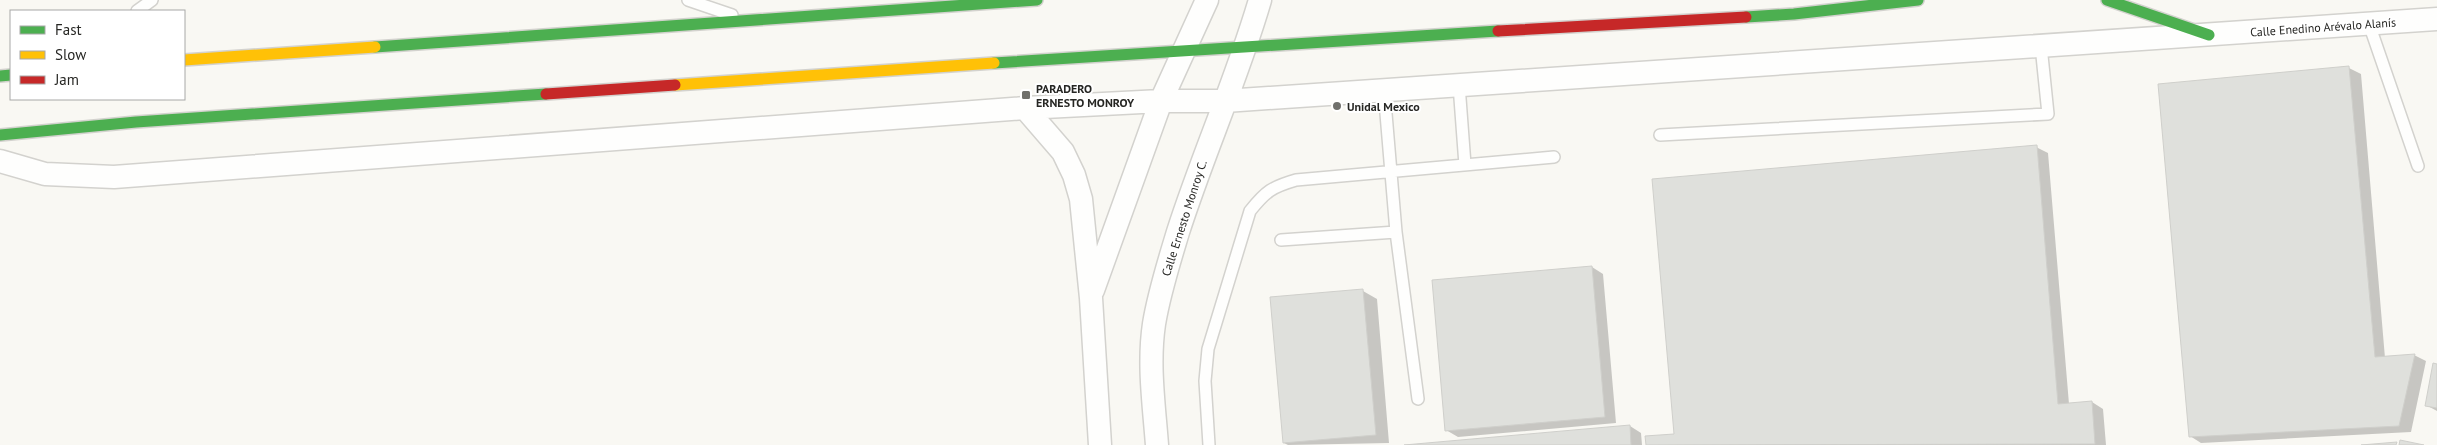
<svg xmlns="http://www.w3.org/2000/svg" width="2437" height="445" font-family="'PT Sans',sans-serif">
	<style>
		.shadow { fill: #0003 }
		.building { fill: #dfe0dc; stroke: #cfcfcb }
		.lines { fill: none; stroke-linecap: round; stroke-linejoin: round }
		.lane-casing { stroke: #d3d2ce; stroke-width: 14 }
		.street-casing { stroke: #d3d2ce; stroke-width: 25 }
		.fast-casing { stroke: #d3d2ce; stroke-width: 14 }
		.slow-casing { stroke: #d3d2ce; stroke-width: 14 }
		.jam-casing { stroke: #d3d2ce; stroke-width: 14 }
		.lane { stroke: #fefefd; stroke-width: 11 }
		.street { stroke: #fefefd; stroke-width: 22 }
		.fast { stroke: #4caf50; stroke-width: 11 }
		.slow { stroke: #ffc107; stroke-width: 11 }
		.jam { stroke: #c62828; stroke-width: 11 }
		.poi-dot { fill: #70706c; stroke: #fff; stroke-width: 2 }
		.labels { text-anchor: middle; dominant-baseline: central; stroke-width: 4; stroke-linejoin: round; paint-order: stroke }
		.street-label { font-size: 12px; fill: #262623; stroke: #fff }
		.poi-label { font-size: 12px; font-weight: bold; fill: #262623; stroke: #fff; text-anchor: start }
	</style>
	<rect width="100%" height="100%" fill="#f9f8f3"/>
	<path class="shadow" d="M2349,68L2361,74L2385,358L2414,355L2426,361L2411,432L2201,443L2190,436Z
		M2036,147L2048,153L2069,404L2092,402L2103,409L2106,445H1647V438L1675,435Z
		M1592,267L1603,274L1616,423L1458,437L1446,430Z
		M1363,291L1377,299L1389,443L1288,445L1284,443Z
		M2437,366V411L2426,405Z
		M1630,426L1641,433L1642,445H1418Z"/>
	<path class="building" d="M2349,66L2375,357L2415,354L2399,426L2189,437L2158,84Z
		M2037,145L2058,404L2092,401L2095,444L1646,445L1645,436L1674,434L1652,179Z
		M1592,266L1605,417L1445,431L1432,280Z
		M1363,289L1376,435L1283,443L1270,297Z
		M2433,363L2437,364V408L2425,406Z
		M1630,425L1631,445H1404Z
		M2400,440L2424,445H2399Z
		M2397,442L2396,445H2361Z"/>
	<g class="lines">
		<g class="lane-casing">
			<path id="lane" d="M688,0L732,15
				M137,11L152,0
				M2369,24L2418,166
				M1459,85L1465,165
				M1384,90L1396,232L1418,399
				M1660,135L2048,114L2041,46
				M1281,240L1396,232
				M1209,445L1205,381L1208,349L1250,211C1266,191 1272,187 1296,180L1554,157"/>
		</g>
		<g class="street-casing">
			<path id="street" d="M1025,108L1063,152L1074,175L1081,199L1091,298L1100,445
				M0,161L45,174L114,177L1025,108L1161,101H1225L2437,19
				M1093,290L1161,101L1207,0
				M1157,445C1154,405 1148,364 1154,324C1159,293 1169,262 1178,232C1203,154 1237,79 1260,0"/>
		</g>
		<g class="fast-casing">
			<path id="fast" d="M2107,0L2209,35
				M1746,17L1794,14L1918,0
				M375,47L1037,0
				M994,63L1498,31
				M0,76L11,75
				M0,135L136,122L546,94"/>
		</g>
		<g class="slow-casing">
			<path id="slow" d="M184,60L375,47
				M675,85L994,63"/>
		</g>
		<g class="jam-casing">
			<path id="jam" d="M1498,31L1746,17
				M546,94L675,85"/>
		</g>
		<use href="#lane" class="lane"/>
		<use href="#street" class="street"/>
		<use href="#fast" class="fast"/>
		<use href="#slow" class="slow"/>
		<use href="#jam" class="jam"/>
	</g>
	<g class="poi-dot">
		<rect x="1021" y="90" width="10" height="10" rx="2.5"/>
		<circle cx="1337" cy="106" r="5"/>
	</g>
	<g class="labels">
		<g class="street-label">
			<text transform="translate(2323 27) rotate(-4)">Calle Enedino Arévalo Alanís</text>
			<text transform="translate(1184 218) rotate(-72)">Calle Ernesto Monroy C.</text>
		</g>
		<g class="poi-label">
			<text x="1036" y="88">PARADERO<tspan x="1036" dy="14">ERNESTO MONROY</tspan></text>
			<text x="1347" y="106">Unidal Mexico</text>
		</g>
	</g>
	<rect x="10" y="10" width="175" height="90" fill="#ffffff" stroke="#a8a8a7"/>
	<rect x="20" y="26" width="25" height="8" fill="#4caf50" stroke="#a8a8a7"/>
	<text x="55" y="35" font-size="15" fill="#262623">Fast</text>
	<rect x="20" y="51" width="25" height="8" fill="#ffc107" stroke="#a8a8a7"/>
	<text x="55" y="60" font-size="15" fill="#262623">Slow</text>
	<rect x="20" y="76" width="25" height="8" fill="#c62828" stroke="#a8a8a7"/>
	<text x="55" y="85" font-size="15" fill="#262623">Jam</text>
</svg>
